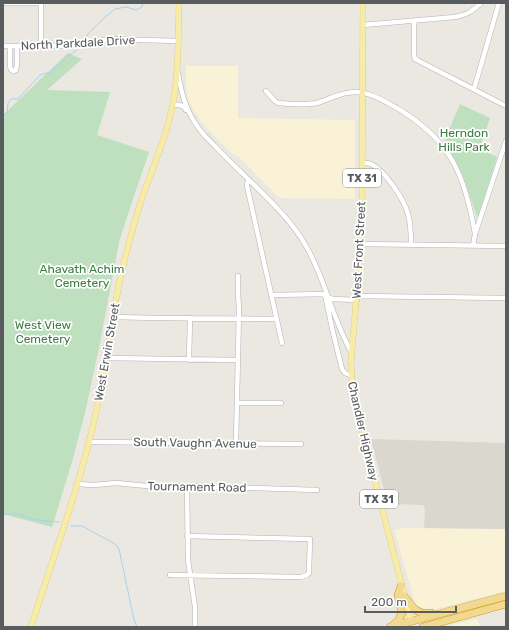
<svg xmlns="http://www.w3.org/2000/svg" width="509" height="630" font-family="Rubik,sans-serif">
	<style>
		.commercial { fill: #f9f2d6 }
		.education { fill: #dad7ce }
		.green { fill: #bee0bf }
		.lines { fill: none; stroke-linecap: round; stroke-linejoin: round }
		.stream { stroke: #a5d1f5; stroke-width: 1 }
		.minor-casing { stroke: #b1b2b6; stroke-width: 5.5 }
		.major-casing { stroke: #e1c062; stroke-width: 6 }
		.highway-casing { stroke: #d39c17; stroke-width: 8 }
		.minor { stroke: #fff; stroke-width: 4.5 }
		.major { stroke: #f6eba9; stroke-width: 5.5 }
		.highway { stroke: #f1da90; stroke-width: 7 }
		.labels { text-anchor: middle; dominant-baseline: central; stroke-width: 3.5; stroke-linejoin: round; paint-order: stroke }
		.shield { fill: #fff; stroke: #8b8d8f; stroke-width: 1 }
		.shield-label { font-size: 11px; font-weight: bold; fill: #595c5f }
		.street-label { font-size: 12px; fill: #595c5f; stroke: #fff }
		.park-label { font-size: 12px; fill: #3c7b40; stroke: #fff }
	</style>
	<rect width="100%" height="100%" fill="#eae8e0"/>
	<path class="commercial" d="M186,66H238V118L355,120V199L279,198L238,156L230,152L201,122L193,109L187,96L186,82Z
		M402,528L506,529V591L428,611H425L416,606L394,530Z
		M477,619L480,627H441Z"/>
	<path class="education" d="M371,439L506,443V529L424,528L425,508L423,505L393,504L388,505Z"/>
	<path class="green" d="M68,53L82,59L47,90L110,92L97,135L149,152L128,214L119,242L99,348L85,413L72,462L52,527L3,514V115Z
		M460,104L490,118L480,149L497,157L479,214L477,217L463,176L456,162L443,144Z"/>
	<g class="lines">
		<path class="stream" d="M84,38L103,19L115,9L126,7L136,10L142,7L143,3
			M3,115L7,113L8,103L11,99H18L40,75L51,72L68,56L77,50
			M3,514H17L35,520L59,522
			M71,526H82L115,544L119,549L134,620L137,627"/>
		<g class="minor-casing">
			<path id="minor" d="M3,3H41
				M414,21V55L415,59L506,106
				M363,25L455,17C469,14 471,12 481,3
				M3,46H69L110,39L177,41
				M10,46V66L11,70L14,71L16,70L17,64V46
				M41,46V3
				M178,73C182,98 188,117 205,136C217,148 229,161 242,173C265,196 290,218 306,246C326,280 332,319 352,353
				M474,89L499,3
				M266,91L275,101L278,103C289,104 306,105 317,103C330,99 341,92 355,92C370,92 384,101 397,108C451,140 465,175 475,234
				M173,104L183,106L186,110
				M362,163C365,163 369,163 371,164C386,172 404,199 408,214C411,224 411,235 411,245
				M249,180L247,183V186L282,343
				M361,244L506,246
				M473,246L475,234L506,141
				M325,294L332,328L342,369L345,373L352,376
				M271,295L327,294
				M357,296L506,298
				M327,297L333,299L357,300
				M113,317L157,318L276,319
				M106,358L238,360
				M189,360L190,318
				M237,403H281
				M89,442L301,444
				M236,443L239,311L238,291V276
				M77,484L94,485L116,483L158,487L187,486L317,490
				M187,486L188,560L195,607V627
				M170,575L301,577L307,575L309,573L310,539L187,536"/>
		</g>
		<g class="major-casing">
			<path id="major" d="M363,3L362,205L361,244L351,361L352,385L356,408L361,426L411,621
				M31,627C52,560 77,494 93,426C106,370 111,313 125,258C130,237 136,216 143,195C154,165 167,135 173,103C179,70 178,36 179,3"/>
		</g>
		<g class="highway-casing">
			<path id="highway" d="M404,596C412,606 417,616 431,613
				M393,625L398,621L402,613L398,595L401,586
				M390,627L506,596
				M423,627L506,604"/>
		</g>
		<use href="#minor" class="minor"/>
		<use href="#major" class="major"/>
		<use href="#highway" class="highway"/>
	</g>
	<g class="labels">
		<g class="shield">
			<rect x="343" y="169" width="38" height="18" rx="3"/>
			<rect x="360" y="490" width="38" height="18" rx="3"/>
		</g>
		<g class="shield-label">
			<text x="362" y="178">TX 31</text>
			<text x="379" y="499">TX 31</text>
		</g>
		<g class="street-label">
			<text transform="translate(78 43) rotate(-3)">North Parkdale Drive</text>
			<text transform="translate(359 250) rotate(-87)">West Front Street</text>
			<text transform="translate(107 352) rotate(-80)">West Erwin Street</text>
			<text transform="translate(363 431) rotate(77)">Chandler Highway</text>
			<text transform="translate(195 443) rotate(1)">South Vaughn Avenue</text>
			<text transform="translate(197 487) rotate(1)">Tournament Road</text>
		</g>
		<g class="park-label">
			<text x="464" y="133">Herndon<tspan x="464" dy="14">Hills Park</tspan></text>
			<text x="82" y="269">Ahavath Achim<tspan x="82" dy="14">Cemetery</tspan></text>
			<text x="43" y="325">West View<tspan x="43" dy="14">Cemetery</tspan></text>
		</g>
	</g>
	<rect width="509" height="630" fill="none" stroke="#595c5f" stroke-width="8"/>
	<path d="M365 606v6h91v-6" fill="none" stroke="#595c5f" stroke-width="2"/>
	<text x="371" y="606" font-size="12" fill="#595c5f" stroke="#ffffff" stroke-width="3" paint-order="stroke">200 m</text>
</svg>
